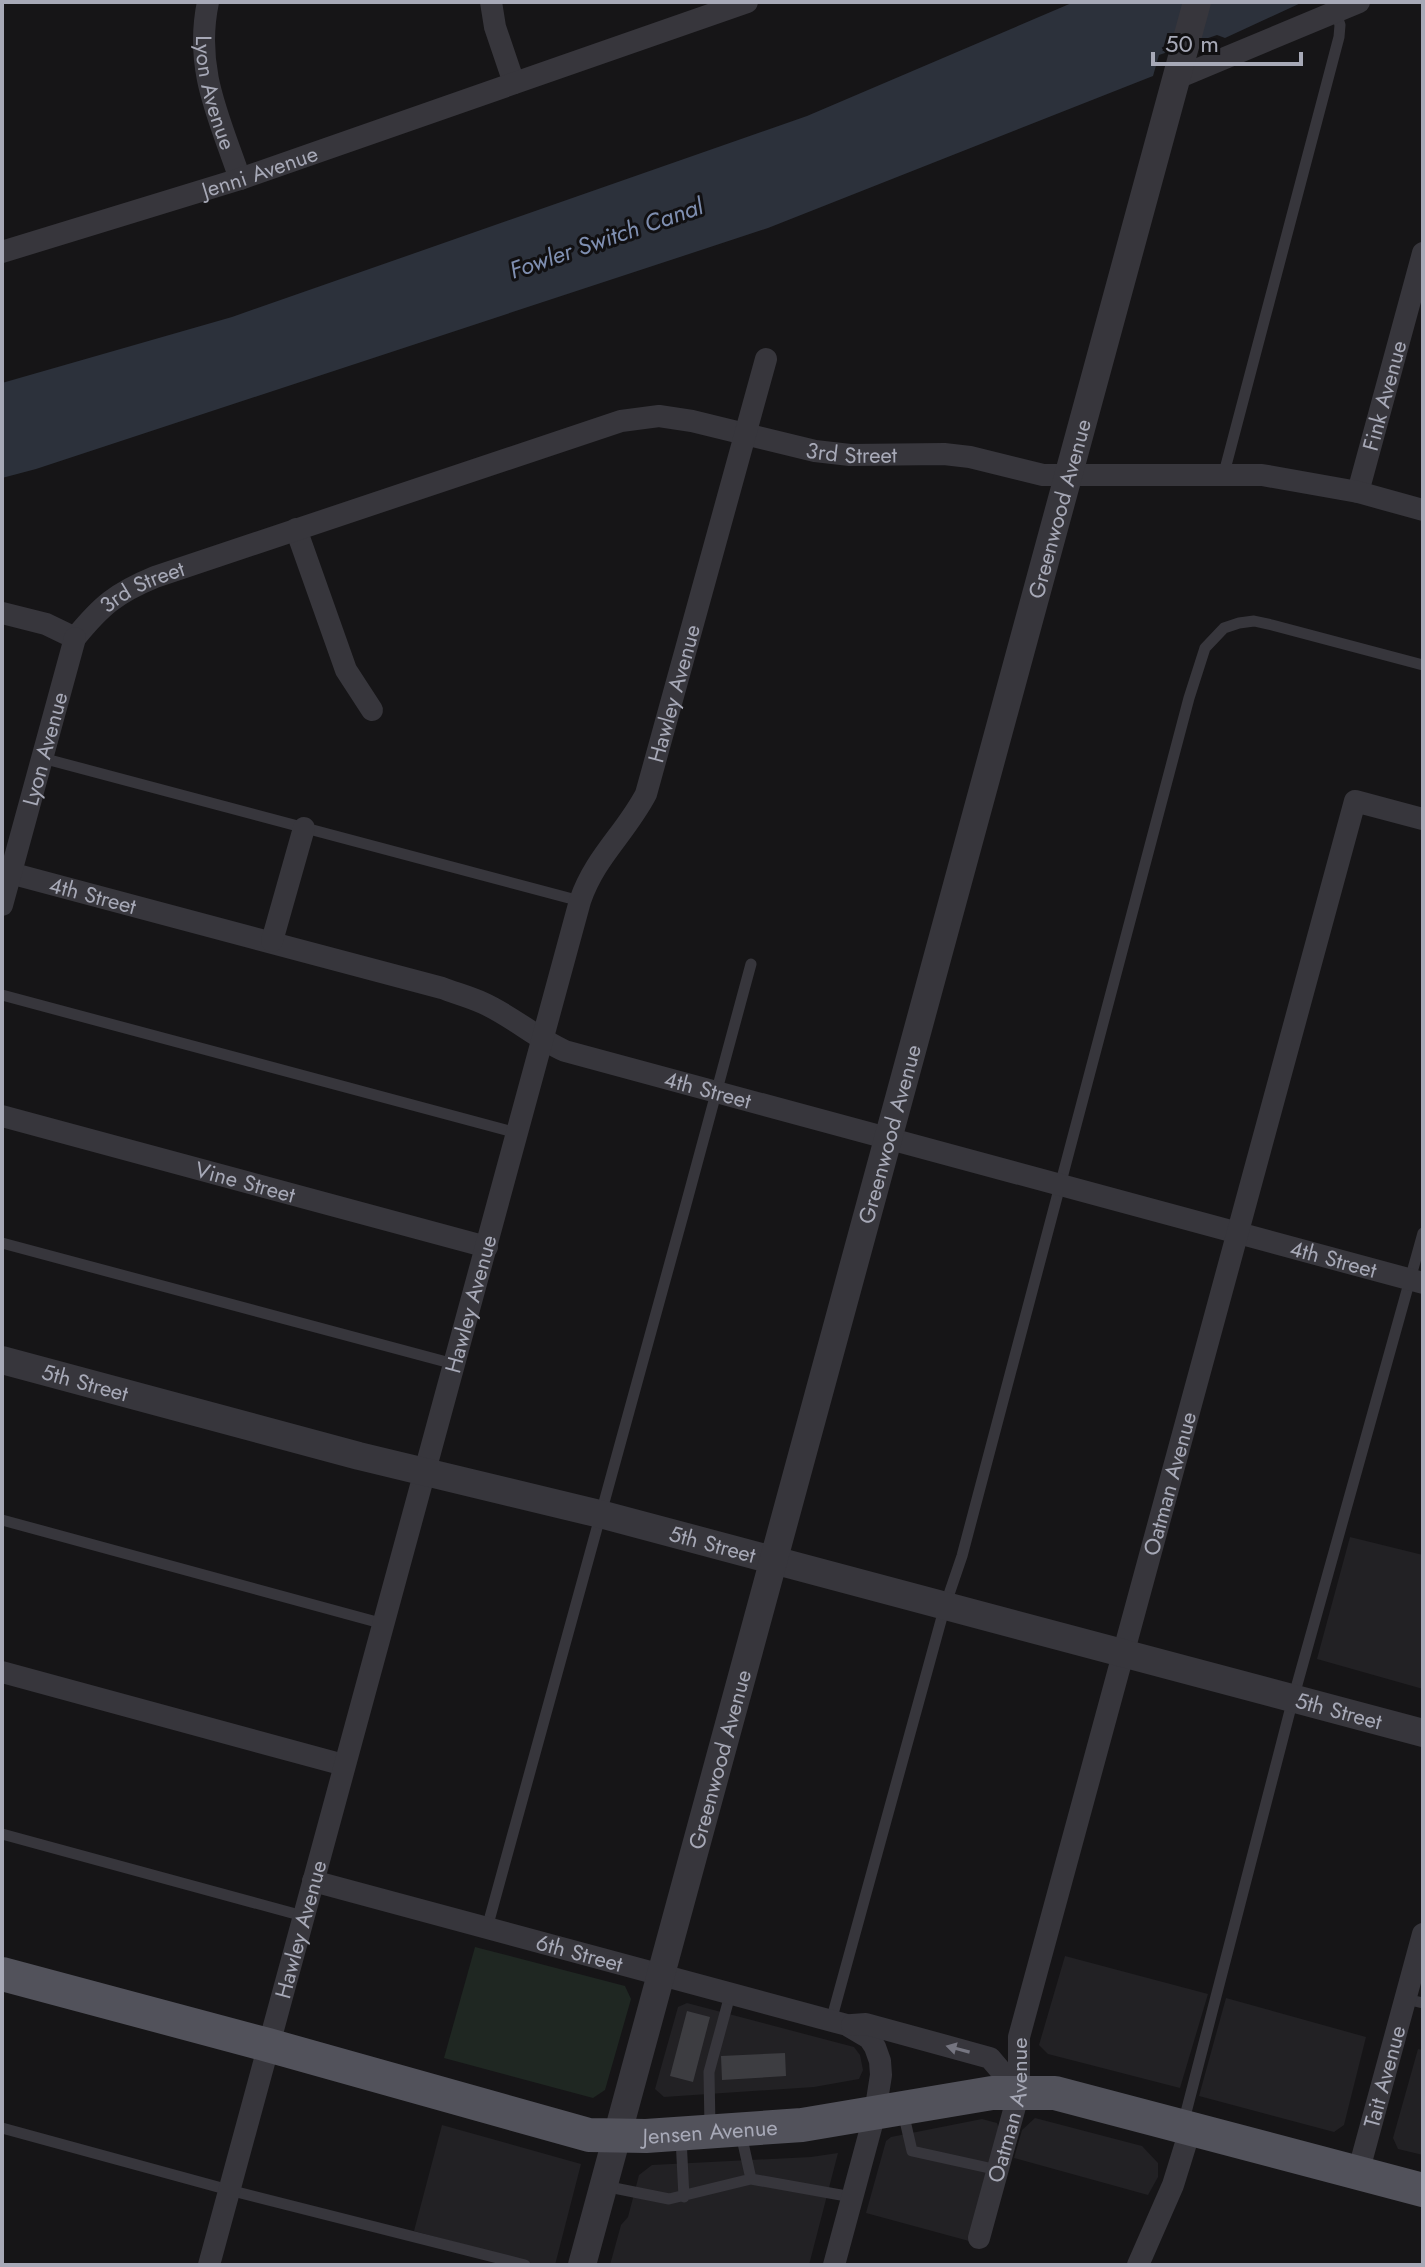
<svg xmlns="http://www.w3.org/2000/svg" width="1425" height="2267" font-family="Jost,sans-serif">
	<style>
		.built { fill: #222124 }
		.green { fill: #1f2722 }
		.water { fill: #2c313b }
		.building { fill: #3d3d41 }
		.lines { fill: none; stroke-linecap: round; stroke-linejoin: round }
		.service { stroke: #37363c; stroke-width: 11 }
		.minor { stroke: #37363c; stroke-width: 22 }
		.tertiary { stroke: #37363c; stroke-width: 28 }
		.primary { stroke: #52525b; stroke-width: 34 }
		.oneway { fill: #757580 }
		.labels { text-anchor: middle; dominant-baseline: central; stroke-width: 6; stroke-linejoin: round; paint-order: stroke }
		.street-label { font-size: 22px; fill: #a7a9b7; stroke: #111012 }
		.water-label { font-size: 24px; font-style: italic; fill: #7f8fb1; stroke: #111012 }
	</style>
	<rect width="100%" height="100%" fill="#161517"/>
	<path class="built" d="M1350,1537L1423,1555V1689L1317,1659Z
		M1065,1956L1208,1994L1180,2088L1048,2054L1039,2045Z
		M1226,1998L1366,2037L1344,2125L1334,2132L1199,2096Z
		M687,2003L854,2047L860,2055L863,2070L859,2079L814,2087L664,2097L655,2089L678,2007Z
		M1418,2049L1423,2050V2155L1398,2149L1393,2138Z
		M1035,2118L1142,2146L1158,2163V2177L1148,2195L1014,2158L1022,2130Z
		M982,2119L997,2123L999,2129L969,2241L866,2213L886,2141L891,2137Z
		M442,2125L581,2164L555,2265H538L414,2231Z
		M838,2153L809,2265H610L621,2225L628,2217L639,2175L652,2165L811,2157Z"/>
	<path class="green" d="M475,1947L625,1986L631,1999L605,2090L593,2098L444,2058Z"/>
	<path class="water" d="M1074,2H1303L1225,38L1217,35L1159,55L1153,76L768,228L36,469L2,478V383L232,317L807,116Z"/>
	<path class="building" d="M687,2011L710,2017L693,2082L670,2076Z
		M785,2053L786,2076L722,2080L721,2056Z"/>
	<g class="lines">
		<path class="service" d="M1224,473L1339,37L1340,25L1336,13
			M42,758L580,901
			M2,995L517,1133
			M2,1243L454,1364
			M2,1520L384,1624
			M2,1834L303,1916
			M487,1928C574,1607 665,1286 751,964
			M1406,1999L1423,2003
			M831,2021L945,1606L962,1556L1189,698L1205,648L1224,628L1239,623L1254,621L1272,625L1423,665
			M903,2112L912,2151L998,2170
			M1183,2124L1293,1699L1423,1233
			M710,2127L709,2072L730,1995
			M2,2128L229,2190L525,2265
			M741,2134L751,2179
			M681,2138L684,2197
			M604,2186L669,2199L751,2179L852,2197"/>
		<g class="minor">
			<path id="s1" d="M208,2C194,69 219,117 240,179"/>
			<path d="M491,2L495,27L514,83"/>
			<path d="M1177,78L1359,2"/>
			<path id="s2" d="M2,252L240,179L747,2"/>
			<path id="s3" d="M1358,492L1423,253"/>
			<path d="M296,529L346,670L372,710"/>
			<path id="s4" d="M2,613L46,624L75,638C101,606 116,593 155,577L621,421L659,416L692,421L815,451L850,455L944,454L970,457L1043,475H1262L1358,492L1423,510"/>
			<path id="s5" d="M2,871L442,988C455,993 470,997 483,1003C512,1016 536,1038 565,1051L1423,1283"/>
			<path id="s6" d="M2,905L75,638"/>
			<path d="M272,941L304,828"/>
			<path id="s7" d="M2,1116L487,1247"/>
			<path d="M2,1672L344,1765"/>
			<path id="s8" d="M313,1881L847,2025L869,2038L875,2047L880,2061L881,2075L875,2113L834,2265"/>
			<path d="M852,2025L866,2024L990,2058L1019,2092"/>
			<path id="s9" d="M1358,2173L1423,1934"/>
			<path id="s10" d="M979,2238L1019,2092V2037L1355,801L1423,819"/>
			<path id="s11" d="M209,2265L580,901C595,857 625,834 646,794L766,359"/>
			<path d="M1138,2265L1173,2185L1191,2127"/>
		</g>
		<g class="tertiary">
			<path id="s12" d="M2,1360L359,1456L600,1514L1423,1733"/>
			<path id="s13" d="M582,2265L1197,2"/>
		</g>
		<path class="primary" id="s14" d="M2,1974L268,2045L589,2135L646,2136L802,2125L992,2093H1055L1423,2190"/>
	</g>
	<defs><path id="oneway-solid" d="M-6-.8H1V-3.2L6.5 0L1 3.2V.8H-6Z" transform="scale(2)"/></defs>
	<use class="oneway" href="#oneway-solid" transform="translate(958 2049) rotate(-165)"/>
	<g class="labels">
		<g class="street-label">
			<text stroke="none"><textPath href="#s1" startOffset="92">Lyon Avenue</textPath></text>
			<text stroke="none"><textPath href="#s2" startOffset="270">Jenni Avenue</textPath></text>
			<text stroke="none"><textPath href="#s3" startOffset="100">Fink Avenue</textPath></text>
			<text stroke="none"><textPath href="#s4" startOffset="906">3rd Street</textPath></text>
			<text stroke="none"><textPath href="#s13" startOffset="1820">Greenwood Avenue</textPath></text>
			<text stroke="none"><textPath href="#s4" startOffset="164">3rd Street</textPath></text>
			<text stroke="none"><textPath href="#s11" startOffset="1644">Hawley Avenue</textPath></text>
			<text stroke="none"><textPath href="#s6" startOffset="162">Lyon Avenue</textPath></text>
			<text stroke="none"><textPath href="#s5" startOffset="94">4th Street</textPath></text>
			<text stroke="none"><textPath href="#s5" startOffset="742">4th Street</textPath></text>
			<text stroke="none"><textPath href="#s13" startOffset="1172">Greenwood Avenue</textPath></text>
			<text stroke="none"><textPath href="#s7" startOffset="252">Vine Street</textPath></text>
			<text stroke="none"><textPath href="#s5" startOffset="1390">4th Street</textPath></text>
			<text stroke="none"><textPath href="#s11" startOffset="996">Hawley Avenue</textPath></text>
			<text stroke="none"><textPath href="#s12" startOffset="86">5th Street</textPath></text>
			<text stroke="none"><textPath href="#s10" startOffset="780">Oatman Avenue</textPath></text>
			<text stroke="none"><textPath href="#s12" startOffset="734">5th Street</textPath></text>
			<text stroke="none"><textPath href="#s12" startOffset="1382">5th Street</textPath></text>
			<text stroke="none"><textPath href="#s13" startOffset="524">Greenwood Avenue</textPath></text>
			<text stroke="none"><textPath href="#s11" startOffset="348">Hawley Avenue</textPath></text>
			<text stroke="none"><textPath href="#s8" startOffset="276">6th Street</textPath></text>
			<text stroke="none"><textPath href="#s9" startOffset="100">Tait Avenue</textPath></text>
			<text stroke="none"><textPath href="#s10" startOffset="132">Oatman Avenue</textPath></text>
			<text stroke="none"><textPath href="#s14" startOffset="730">Jensen Avenue</textPath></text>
		</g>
		<g class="water-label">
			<text transform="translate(606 238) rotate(-19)">Fowler Switch Canal</text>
		</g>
	</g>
	<rect width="1425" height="2267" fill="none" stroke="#a7a9b7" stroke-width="8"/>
	<path d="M1153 52v12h148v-12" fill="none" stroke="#a7a9b7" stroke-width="4"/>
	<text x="1165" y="52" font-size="24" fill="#a7a9b7" stroke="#111012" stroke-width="6" paint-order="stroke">50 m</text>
</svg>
